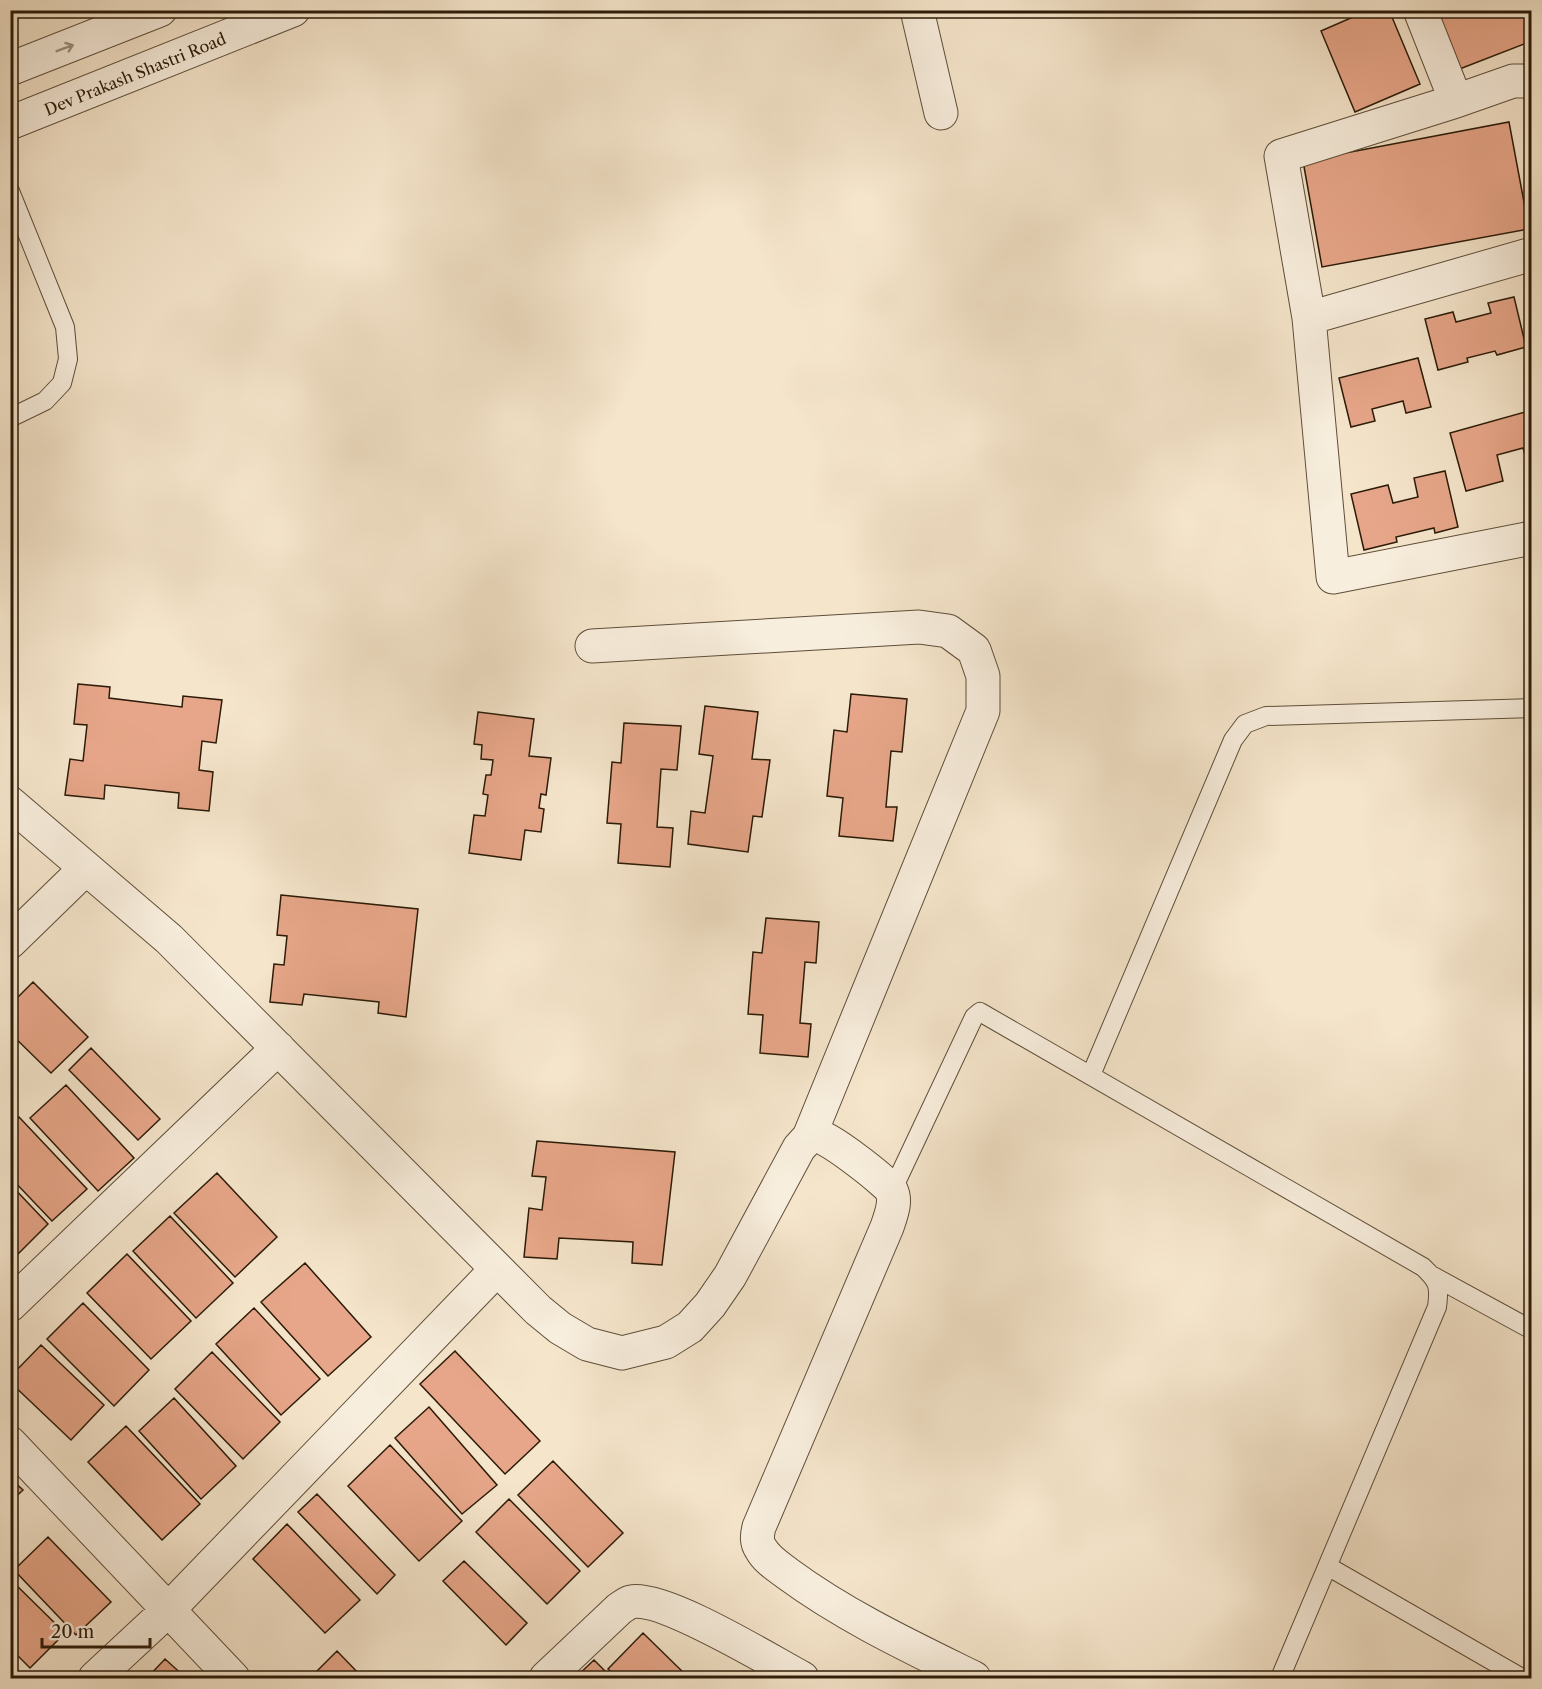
<svg xmlns="http://www.w3.org/2000/svg" width="1542" height="1689" font-family="'Libre Caslon Text',serif">
	<style>
		.building { fill: #e7a689; stroke: #2b1b08; stroke-width: 1.5 }
		.lines { fill: none; stroke-linecap: round; stroke-linejoin: round }
		.service-casing { stroke: #5e4e39; stroke-width: 20 }
		.minor-casing { stroke: #5e4e39; stroke-width: 35 }
		.tertiary-casing { stroke: #5e4e39; stroke-width: 35 }
		.service { stroke: #f8eedd; stroke-width: 18 }
		.minor { stroke: #f8eedd; stroke-width: 33 }
		.tertiary { stroke: #f8eedd; stroke-width: 33 }
		.oneway { stroke: #9c8f7d }
		.labels { text-anchor: middle; dominant-baseline: central; stroke-width: 4.5; stroke-linejoin: round; paint-order: stroke }
		.street-label { font-size: 16px; fill: #2b1b08; stroke: #f8eedd }
	</style>
	<rect width="100%" height="100%" fill="#f5e5cb"/>
	<filter id="stains"><feTurbulence type="fractalNoise" baseFrequency=".00333" numOctaves="4"/><feColorMatrix values="0 0 0 0 .2 0 0 0 0 .09 0 0 0 0 .02 0 0 0 .5 -.17"/></filter>
	<radialGradient id="worn" r=".72"><stop offset=".6" stop-color="#630" stop-opacity="0"/><stop offset="1" stop-color="#630" stop-opacity=".3"/></radialGradient>
	<path class="building" d="M1369,10H1389L1420,84L1355,112L1321,31Z
		M1434,10H1532V41L1457,70Z
		M1509,122L1529,229L1322,267L1303,161Z
		M1514,297L1526,347L1497,355L1495,351L1467,358L1468,362L1438,370L1425,319L1453,312L1456,322L1491,313L1488,303Z
		M1418,358L1431,407L1406,413L1403,401L1372,409L1375,421L1351,427L1339,378Z
		M1532,410V473H1530L1523,448L1497,455L1503,481L1466,491L1450,433Z
		M1445,471L1458,527L1435,533L1434,528L1396,537L1397,542L1364,550L1351,494L1388,485L1393,503L1418,497L1414,478Z
		M78,684L110,687L109,698L182,707L183,696L222,700L216,743L202,741L199,770L213,772L209,811L178,808L179,793L105,785L104,799L65,795L70,759L83,761L87,725L74,724Z
		M851,694L907,699L902,752L891,751L886,807H897L893,841L839,836L843,798L827,796L834,730L847,732Z
		M705,706L758,712L752,759L770,760L762,817L753,816L748,852L688,844L691,811L705,813L713,756L699,754Z
		M478,712L534,719L529,756L551,758L546,795L541,794L539,808L544,809L541,832L525,830L521,860L469,853L474,815L485,816L488,795L483,794L486,775H491L493,760L481,759L482,745L474,744Z
		M624,723L681,726L677,770L661,769L657,827L673,828L670,867L618,863L621,824L607,823L612,762L621,763Z
		M281,895L418,909L406,1017L378,1013L379,1002L304,994L302,1005L270,1002L274,964L284,965L287,936L277,935Z
		M766,918L819,922L816,963L805,962L800,1023L811,1024L808,1057L760,1053L763,1015L748,1014L753,952L762,953Z
		M33,982L88,1037L51,1073L10,1033V1005Z
		M91,1048L160,1119L138,1140L69,1070Z
		M66,1085L134,1158L98,1191L30,1118Z
		M19,1117L87,1189L52,1221L10,1177V1125Z
		M537,1141L675,1152L662,1265L632,1263L633,1242L559,1238L557,1259L524,1257L529,1208L542,1210L546,1177L532,1176Z
		M217,1173L277,1237L235,1277L174,1213Z
		M10,1184L48,1224L16,1256L10,1250Z
		M170,1216L233,1283L196,1318L133,1251Z
		M127,1254L191,1321L151,1359L87,1293Z
		M305,1263L371,1337L328,1376L261,1302Z
		M83,1303L149,1370L114,1406L47,1339Z
		M254,1308L320,1379L281,1415L216,1344Z
		M41,1345L104,1405L71,1440L10,1382V1377Z
		M455,1351L540,1441L505,1474L420,1384Z
		M212,1352L280,1422L243,1459L175,1389Z
		M174,1398L236,1466L201,1499L139,1431Z
		M429,1407L497,1485L462,1514L395,1438Z
		M126,1426L200,1504L162,1540L88,1462Z
		M390,1445L462,1521L419,1561L348,1486Z
		M553,1461L623,1533L588,1567L518,1495Z
		M10,1478L23,1490L10,1502Z
		M317,1494L395,1575L377,1594L298,1512Z
		M509,1499L580,1571L547,1604L476,1532Z
		M287,1524L360,1600L325,1633L253,1559Z
		M48,1537L111,1602L76,1635L14,1570Z
		M464,1561L527,1623L506,1645L443,1581Z
		M10,1579L65,1633L30,1668L10,1648Z
		M643,1633L689,1678H618L608,1669Z
		M337,1651L363,1678H310Z
		M165,1659L186,1678H147Z
		M594,1660L612,1678H575Z
		M10,1668L21,1678H10Z"/>
	<g class="lines">
		<g class="service-casing">
			<path id="service" d="M10,191L65,327L68,359L62,383L45,401L10,418
				M1091,1075L1233,740L1245,724L1266,716L1532,708
				M892,1191L974,1017L980,1012L1423,1267C1438,1281 1440,1286 1437,1307L1280,1678
				M1433,1276L1532,1330
				M1329,1567L1522,1678"/>
		</g>
		<g class="minor-casing">
			<path id="minor" d="M917,10L941,113
				M1420,10L1456,101
				M1532,81H1513L1456,101L1281,156L1309,318L1333,577L1532,538
				M1309,318L1532,254
				M592,646L919,627L948,631L974,650L983,676V711L809,1137
				M10,803L169,939L538,1310L560,1328L587,1344L622,1353L666,1342L690,1327L710,1305L730,1276L799,1148L809,1137C812,1136 815,1135 818,1136C828,1137 886,1181 891,1190C897,1201 891,1215 887,1227L759,1527C757,1535 756,1542 761,1549C767,1560 779,1567 788,1574C845,1616 911,1647 974,1678
				M10,942L86,868
				M10,1305L278,1048
				M10,1443L233,1678
				M95,1678L167,1611L497,1269
				M546,1678L619,1609C622,1607 627,1603 631,1602C663,1595 770,1661 802,1678"/>
		</g>
		<g class="tertiary-casing">
			<path id="tertiary" d="M10,69L160,10
				M10,123L293,10"/>
		</g>
		<use href="#service" class="service"/>
		<use href="#minor" class="minor"/>
		<use href="#tertiary" class="tertiary"/>
	</g>
	<defs><path id="oneway-shaft" d="M-6 0H5M1.5-3L5.5 0L1.5 3" fill="none" stroke-width="1.6" stroke-linecap="round" stroke-linejoin="round" transform="scale(1.5)"/></defs>
	<use class="oneway" href="#oneway-shaft" transform="translate(65 48) rotate(-21)"/>
	<g class="labels">
		<g class="street-label">
			<text transform="translate(135 74) rotate(-22)">Dev Prakash Shastri Road</text>
		</g>
	</g>
	<rect width="1542" height="1689" fill="none" stroke="#f5e5cb" stroke-width="36"/>
	<rect x="12" y="12" width="1518" height="1665" fill="none" stroke="#2b1b08" stroke-width="3"/>
	<rect x="18" y="18" width="1506" height="1653" fill="none" stroke="#2b1b08" stroke-width="1.5"/>
	<path d="M42 1638v9h108v-9" fill="none" stroke="#2b1b08" stroke-width="3"/>
	<text x="51" y="1638" font-size="18" fill="#2b1b08" stroke="#f8eedd" stroke-width="4.5" paint-order="stroke">20 m</text>
	<rect width="100%" height="100%" filter="url(#stains)"/>
	<rect width="100%" height="100%" fill="url(#worn)"/>
</svg>
